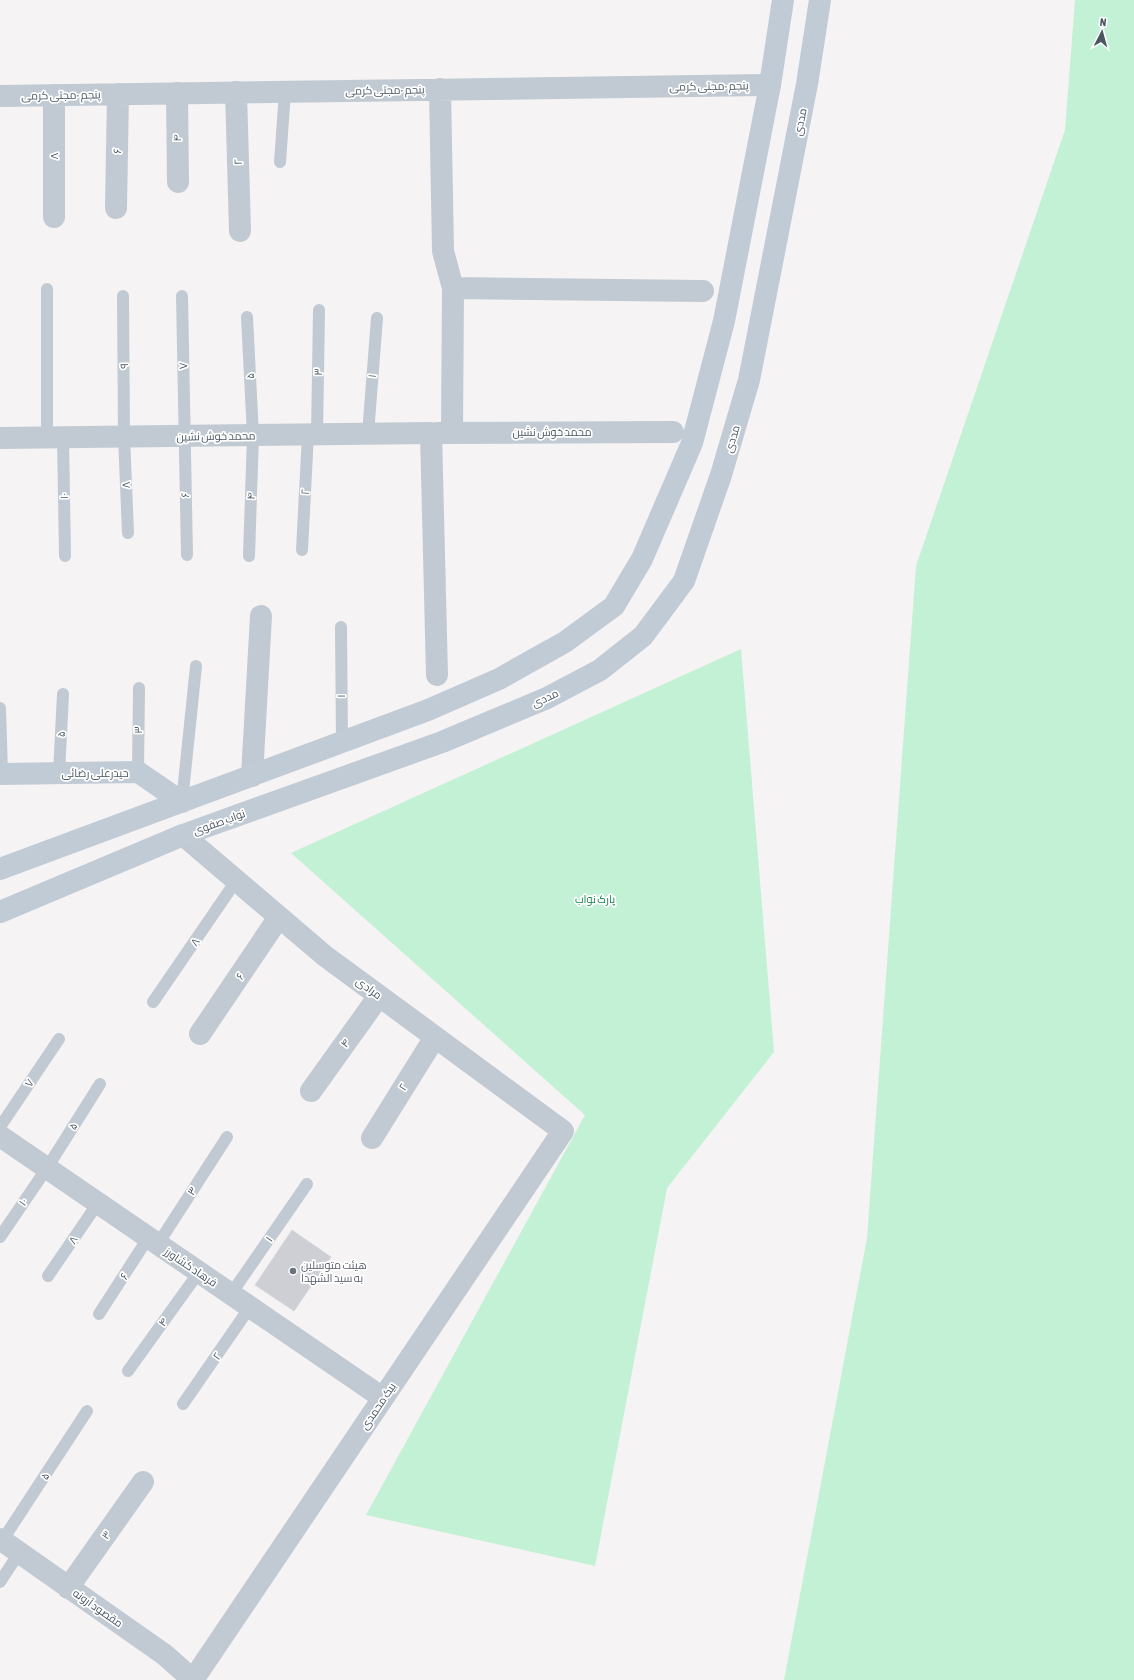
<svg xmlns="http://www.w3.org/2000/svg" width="1134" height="1680" font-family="'Asap Condensed',Cairo,sans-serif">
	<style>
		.green { fill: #c3f1d5 }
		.building { fill: #cdcfd5; stroke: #d7d9de }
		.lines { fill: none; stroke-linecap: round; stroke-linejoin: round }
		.lane { stroke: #c1cad2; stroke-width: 12 }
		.street { stroke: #c1cad2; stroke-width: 22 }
		.secondary { stroke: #c1cbd6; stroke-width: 22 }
		.worship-dot { fill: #6b7280; stroke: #fff; stroke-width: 1.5 }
		.labels { text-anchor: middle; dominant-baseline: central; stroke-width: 3.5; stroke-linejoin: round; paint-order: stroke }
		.street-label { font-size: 11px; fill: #4a5661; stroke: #fff }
		.park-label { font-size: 11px; fill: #17864f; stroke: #fff }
		.worship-label { font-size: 11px; fill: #5b616d; stroke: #fff; text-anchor: start }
	</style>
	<rect width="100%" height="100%" fill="#f5f3f3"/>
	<path class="green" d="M1075,0H1134V1680H784L867,1238L916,566L1065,130Z
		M741,649L774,1052L667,1188L595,1566L366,1515L585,1115L291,853Z"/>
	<path class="building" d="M292,1230L331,1257L294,1311L255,1285Z"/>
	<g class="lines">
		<path class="lane" d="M280,162L285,92
			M47,289V437
			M123,296L124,437L128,533
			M182,296L187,555
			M247,317L253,435L249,556
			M317,434L319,310
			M368,434L377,318
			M63,437L65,556
			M302,550L308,434
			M341,627L342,742
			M0,708L2,773
			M138,772L139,688
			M59,773L63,694
			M182,802L196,666
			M153,1002L236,881
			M0,1127L59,1039
			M0,1237L47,1168L100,1084
			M158,1244L227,1137
			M48,1276L98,1203
			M231,1294L307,1184
			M99,1314L148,1238
			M128,1371L199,1272
			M183,1404L250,1307
			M2,1541L87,1411
			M0,1582L19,1553"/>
		<path class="street" d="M440,89L443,251L453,288L452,433
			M236,92L240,231
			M177,93L178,182
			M54,95V217
			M0,96L770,85
			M116,208L118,94
			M453,288L703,291
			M438,433L673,432
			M0,438L431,433L437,675
			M252,776L261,616
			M183,835L325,956L563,1131L193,1680
			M200,1034L279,917
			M311,1091L379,996
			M0,1136L383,1398
			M372,1138L435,1037
			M0,1539L165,1655L193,1680
			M68,1588L143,1482"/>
		<path class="secondary" d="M0,774L138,772L182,802
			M0,869L428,710L499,679L565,642L614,606L642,559L692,443L724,321L770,85L783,0
			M0,912L183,835L442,742L547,698L600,670L643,636L684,581L721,475L749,380L807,84L820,0"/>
	</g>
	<circle class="worship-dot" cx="293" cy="1271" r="4"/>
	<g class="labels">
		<g class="street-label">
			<text transform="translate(709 86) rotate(-1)">پنجم -مجتی کرمی</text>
			<text transform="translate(385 90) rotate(-1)">پنجم -مجتی کرمی</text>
			<text transform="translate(61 95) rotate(-1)">پنجم -مجتی کرمی</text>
			<text transform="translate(800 122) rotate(-79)">مددی</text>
			<text transform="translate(177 138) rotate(-91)">۴</text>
			<text transform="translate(117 151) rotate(-89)">۶</text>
			<text transform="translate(54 156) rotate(-90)">۸</text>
			<text transform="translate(238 162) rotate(-92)">۲</text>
			<text transform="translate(124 366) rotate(-91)">۹</text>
			<text transform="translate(183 366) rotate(-91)">۷</text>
			<text transform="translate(318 372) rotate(-89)">۳</text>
			<text transform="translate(250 376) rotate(-93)">۵</text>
			<text transform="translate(372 376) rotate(-85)">۱</text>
			<text x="552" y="432">محمد خوش نشین</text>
			<text transform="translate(216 436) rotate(-1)">محمد خوش نشین</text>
			<text transform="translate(732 439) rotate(-73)">مددی</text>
			<text transform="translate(126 485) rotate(-92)">۸</text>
			<text transform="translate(305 492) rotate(-87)">۲</text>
			<text transform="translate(185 495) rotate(-91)">۶</text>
			<text transform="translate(64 496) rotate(-91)">۱۰</text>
			<text transform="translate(251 496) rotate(-88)">۴</text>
			<text transform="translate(341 696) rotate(-90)">۱</text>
			<text transform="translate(545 698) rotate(-25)">مددی</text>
			<text transform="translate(138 730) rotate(-90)">۳</text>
			<text transform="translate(61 734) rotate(-87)">۵</text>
			<text x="95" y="773">حیدرعلی رضائی</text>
			<text transform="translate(219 822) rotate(-20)">نواب صفوی</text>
			<text transform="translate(195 942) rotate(-55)">۸</text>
			<text transform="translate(240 976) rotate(-56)">۶</text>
			<text transform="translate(369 988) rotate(36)">مرادی</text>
			<text transform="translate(345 1043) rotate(-55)">۴</text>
			<text transform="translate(29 1083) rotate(-56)">۷</text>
			<text transform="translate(403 1087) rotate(-58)">۲</text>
			<text transform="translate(73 1126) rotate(-58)">۵</text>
			<text transform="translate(192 1191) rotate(-57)">۳</text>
			<text transform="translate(23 1202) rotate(-56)">۱۰</text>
			<text transform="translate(269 1239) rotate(-55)">۱</text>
			<text transform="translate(73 1240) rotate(-56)">۸</text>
			<text transform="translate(191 1267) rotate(34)">فرهاد کشاورز</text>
			<text transform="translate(124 1276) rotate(-57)">۶</text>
			<text transform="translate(163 1322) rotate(-54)">۴</text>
			<text transform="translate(217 1356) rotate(-55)">۲</text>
			<text transform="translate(378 1406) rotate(-56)">بیک محمدی</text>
			<text transform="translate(45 1476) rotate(-57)">۵</text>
			<text transform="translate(106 1535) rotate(-55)">۳</text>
			<text transform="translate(98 1608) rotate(35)">مقصود آرونه</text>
		</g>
		<g class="park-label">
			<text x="595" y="899">پارک نواب</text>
		</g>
		<g class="worship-label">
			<text x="301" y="1265">هیئت متوسلین<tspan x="301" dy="13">به سید الشهدا</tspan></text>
		</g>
	</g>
	<g transform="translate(1102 32) rotate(6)" stroke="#ffffff" stroke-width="3" paint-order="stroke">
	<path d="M0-3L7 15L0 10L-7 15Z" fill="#4a5661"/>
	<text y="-6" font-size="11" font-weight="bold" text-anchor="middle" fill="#4a5661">N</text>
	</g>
</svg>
